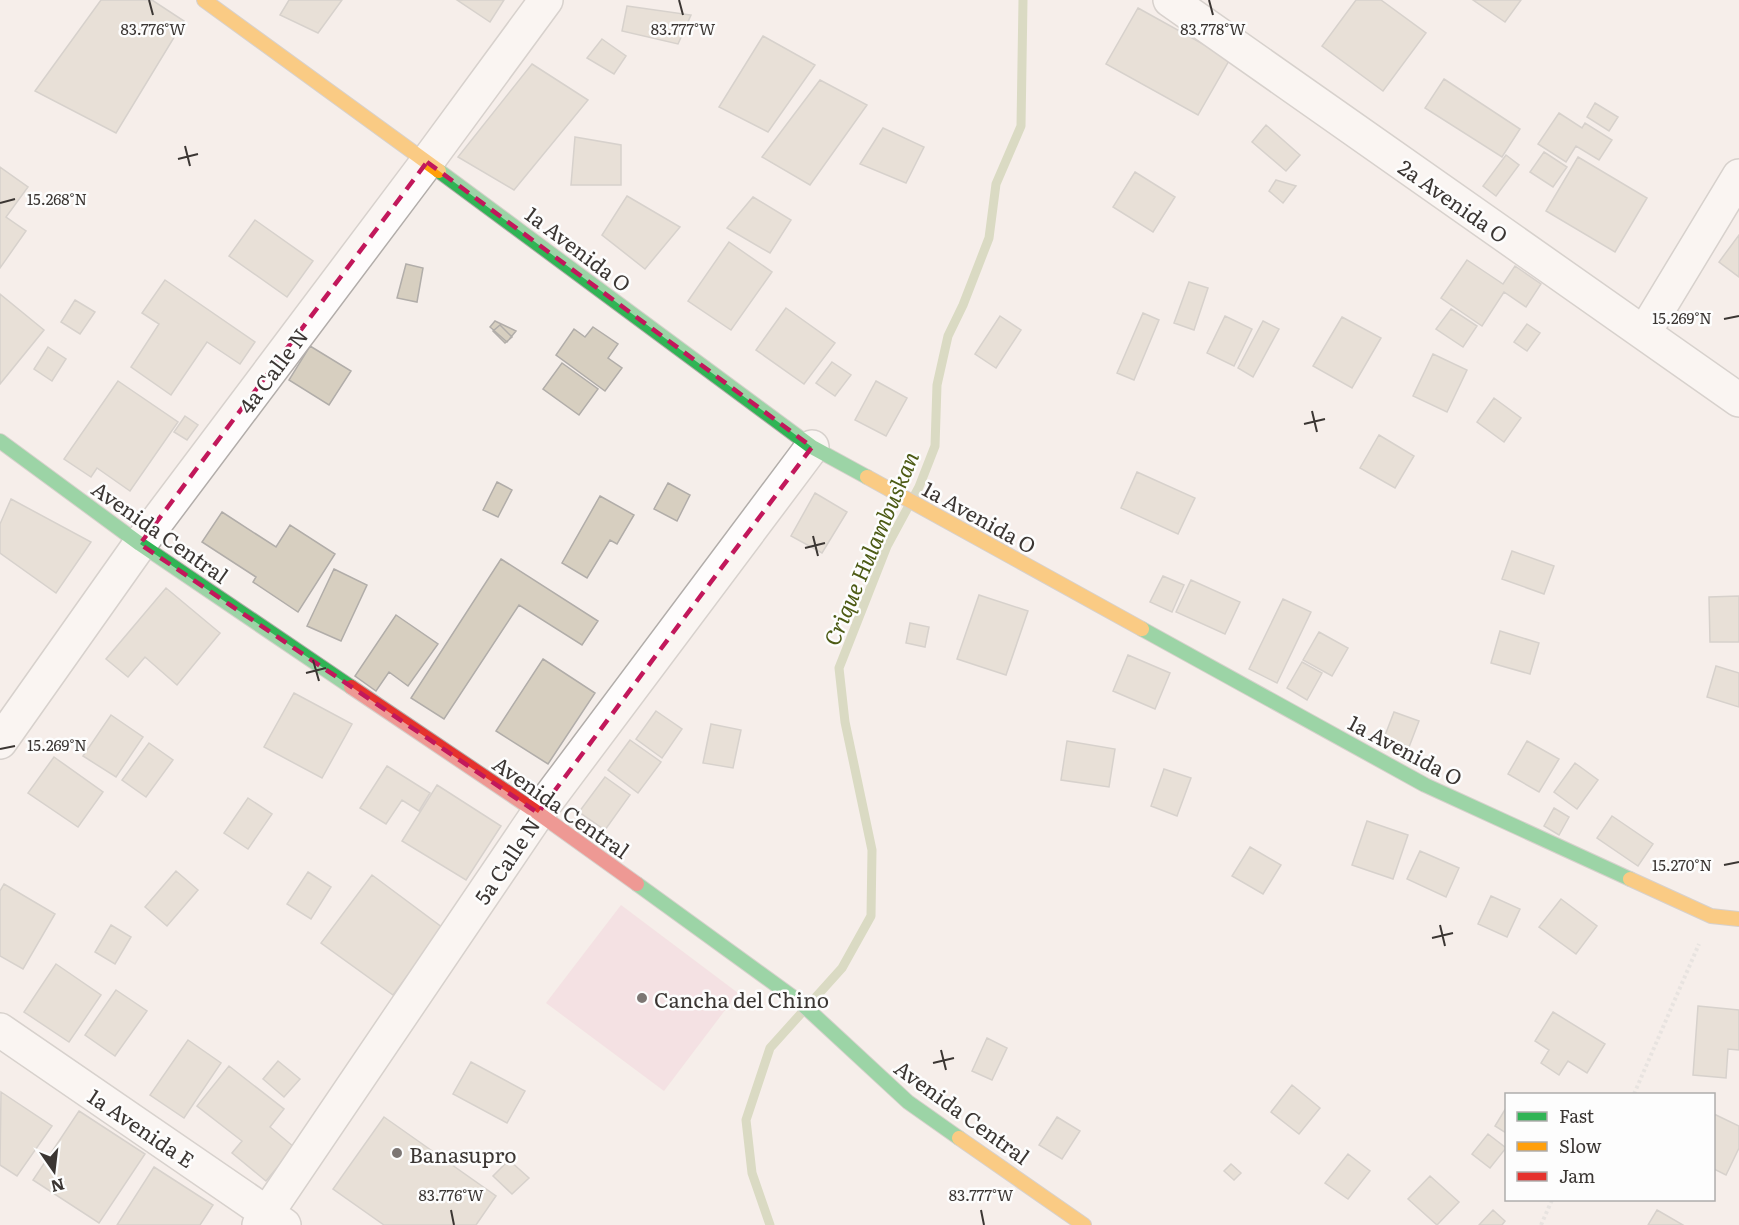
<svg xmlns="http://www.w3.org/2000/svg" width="1739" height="1225" font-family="Literata,serif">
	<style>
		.green { fill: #f2d1db }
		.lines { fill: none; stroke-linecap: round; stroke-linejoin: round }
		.stream { stroke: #b8c194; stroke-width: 9 }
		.building { fill: #d7cfc0; stroke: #b1ada9; stroke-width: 1.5 }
		.street-casing { stroke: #b2adaa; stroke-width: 36 }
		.fast-casing { stroke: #b2adaa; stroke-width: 16 }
		.slow-casing { stroke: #b2adaa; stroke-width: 16 }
		.jam-casing { stroke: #b2adaa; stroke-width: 16 }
		.path { stroke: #d8d6d6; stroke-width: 4; stroke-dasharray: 3 3; stroke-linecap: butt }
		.street { stroke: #fefcfc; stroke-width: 33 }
		.fast { stroke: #30b455; stroke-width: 14 }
		.slow { stroke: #ff9f0a; stroke-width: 14 }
		.jam { stroke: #e5322d; stroke-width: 14 }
		.marked { fill: none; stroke: #c2185b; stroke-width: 4.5; stroke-dasharray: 12 8; stroke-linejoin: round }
		.ticks { fill: none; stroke: #3b3633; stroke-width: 2 }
		.poi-dot { fill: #7c7673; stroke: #fdfdfd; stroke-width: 2 }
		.labels { text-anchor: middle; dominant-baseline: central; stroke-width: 5; stroke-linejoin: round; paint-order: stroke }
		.street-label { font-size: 21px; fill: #3b3633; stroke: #fdfdfd }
		.poi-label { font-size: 21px; fill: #3b3633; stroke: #fdfdfd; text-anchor: start }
		.water-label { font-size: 22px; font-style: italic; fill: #4c5a14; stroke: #fdfdfd }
		.ticks-label { font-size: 15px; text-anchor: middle; fill: #3b3633; stroke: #fdfdfd; stroke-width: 5; stroke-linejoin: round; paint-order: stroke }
	</style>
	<rect width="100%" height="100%" fill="#f5eeea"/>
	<path class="green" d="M621,905L738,993L664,1091L546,1003Z"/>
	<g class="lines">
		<path class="stream" d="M770,1225L752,1173L746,1120L770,1048L842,968L871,916L872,850L845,722L839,668L887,546L919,487L935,446L937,385L948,336L963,305L989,238L996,184L1021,126L1023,0"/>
	</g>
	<path class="building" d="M101,0H152L184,21L116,133L35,91Z
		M289,0H342L318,33L280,15Z
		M457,0H504L490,22Z
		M1356,0H1381L1426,33L1383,91L1322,46Z
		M1473,0H1521L1505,22Z
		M627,6L691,15L678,44L622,31Z
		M1138,8L1230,59L1198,115L1106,64Z
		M763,36L815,65L768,132L719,107Z
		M602,39L626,56L614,74L587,58Z
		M532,64L588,100L514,190L458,157Z
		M1444,79L1520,129L1502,157L1425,108Z
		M820,80L867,105L810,185L762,157Z
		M1595,103L1618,117L1609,131L1587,117Z
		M1559,113L1582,128L1585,123L1612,140L1599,160L1576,146L1566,162L1538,144Z
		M1266,125L1300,155L1286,171L1252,142Z
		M883,128L924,147L906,183L860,164Z
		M575,137L621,145V185H571Z
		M1544,152L1567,167L1553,187L1530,172Z
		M1506,155L1519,165L1496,196L1483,186Z
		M1578,157L1647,198L1615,252L1546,211Z
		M0,167L28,187L6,217L26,231L0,268Z
		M1135,172L1175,197L1153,232L1113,207Z
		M1276,180L1296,186L1283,203L1269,191Z
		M627,196L680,227L645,269L602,235Z
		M753,197L791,220L770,253L727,228Z
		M255,220L313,261L287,297L229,256Z
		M1739,235V277L1719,262Z
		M729,242L772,272L731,330L688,301Z
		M1467,260L1503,284L1515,266L1541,284L1526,307L1504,292L1482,326L1441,298Z
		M406,264L423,268L417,302L397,298Z
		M165,280L255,342L240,364L207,342L171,395L131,367L159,324L142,313Z
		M1189,282L1208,288L1194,330L1174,323Z
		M0,294L44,330L0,384Z
		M75,300L95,312L80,334L61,322Z
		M786,308L835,343L804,384L756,350Z
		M1451,309L1477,326L1463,347L1436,329Z
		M1143,313L1159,320L1134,380L1117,373Z
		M1000,316L1021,330L996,368L975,354Z
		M1225,316L1252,329L1234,366L1207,353Z
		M1342,317L1381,338L1352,388L1313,366Z
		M495,321L516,331L507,342L490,327Z
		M1263,321L1279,329L1253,377L1238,368Z
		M1527,324L1540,333L1527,351L1514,342Z
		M500,325L512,337L505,343L493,331Z
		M593,327L618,344L608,358L622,368L605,391L556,355L574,329L585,337Z
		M310,346L351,371L329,405L289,380Z
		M48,347L66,359L52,381L34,369Z
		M1433,354L1467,370L1447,412L1413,396Z
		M832,362L851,375L835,396L816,383Z
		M562,363L598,389L579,415L543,389Z
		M118,381L178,422L130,491L97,468L91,477L64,459Z
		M876,381L907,398L886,436L855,420Z
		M1494,398L1521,418L1504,442L1477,422Z
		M185,416L198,425L187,440L174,432Z
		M1379,435L1414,456L1395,488L1360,468Z
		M1137,472L1195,498L1178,534L1121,508Z
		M497,482L512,490L498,517L483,510Z
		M668,483L690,495L677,521L654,509Z
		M815,493L847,512L822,553L791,536Z
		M600,496L634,515L617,544L610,540L587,578L562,563Z
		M11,499L91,542L56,593L0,553V524Z
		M222,512L276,547L290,525L335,554L298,612L253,582L256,577L202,542Z
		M1512,551L1554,566L1544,594L1502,579Z
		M501,559L598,621L582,645L519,605L444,719L411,698Z
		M334,569L367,585L341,641L307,626Z
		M1163,576L1184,585L1172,612L1150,602Z
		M1191,580L1240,602L1225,634L1176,612Z
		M166,588L220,633L177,685L145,657L128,677L106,659Z
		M979,595L1028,611L1006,675L957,659Z
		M1739,596V642H1710L1709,597Z
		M1283,599L1311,612L1277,683L1249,669Z
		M396,615L438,644L408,686L389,672L376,691L355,676Z
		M910,623L929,627L925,647L906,643Z
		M1500,631L1539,643L1530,674L1491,663Z
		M1319,632L1348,648L1332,676L1303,660Z
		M1128,655L1170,673L1155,709L1113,691Z
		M543,659L595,693L548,764L496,731Z
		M1302,662L1322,673L1307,700L1287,688Z
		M1716,666L1739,673V707L1707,697Z
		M294,693L352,724L322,778L264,747Z
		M656,711L682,729L662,758L636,739Z
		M1394,712L1419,721L1409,747L1384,738Z
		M111,715L143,737L116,777L83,756Z
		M711,724L741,730L733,768L703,763Z
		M630,740L661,762L638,793L608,770Z
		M1067,741L1115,749L1109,787L1061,780Z
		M1527,741L1559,759L1539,792L1508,774Z
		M149,743L173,760L146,797L122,780Z
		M54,757L103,792L78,827L28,793Z
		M1575,763L1598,780L1577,809L1554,792Z
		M387,766L430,793L419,811L402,800L386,824L360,808Z
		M1164,769L1191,778L1177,816L1151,806Z
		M605,777L630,795L605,830L579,812Z
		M437,785L501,826L466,880L402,841Z
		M248,798L272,814L248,849L224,833Z
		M1554,808L1569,817L1559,835L1544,826Z
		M1612,816L1653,844L1638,866L1597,838Z
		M1367,821L1408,835L1393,879L1352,865Z
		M1250,847L1281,865L1263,894L1232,876Z
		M1420,851L1459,868L1446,897L1407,879Z
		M176,871L198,890L167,926L145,907Z
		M308,872L331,887L311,919L287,904Z
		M372,875L443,928L393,995L321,943Z
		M4,884L55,914L23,969L0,956V891Z
		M1491,896L1520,909L1507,937L1478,924Z
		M1561,899L1597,926L1576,954L1539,927Z
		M111,925L131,937L115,964L95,952Z
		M56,964L101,995L69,1042L24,1012Z
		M116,990L147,1011L115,1056L85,1035Z
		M1698,1006L1739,1010V1050L1728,1049L1726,1078L1693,1075Z
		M1553,1012L1605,1044L1587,1073L1568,1061L1559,1075L1541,1063L1549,1050L1535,1041Z
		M987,1038L1007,1048L992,1080L972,1071Z
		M188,1040L221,1063L184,1118L150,1095Z
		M278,1061L300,1079L284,1097L263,1079Z
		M471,1062L525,1091L507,1123L453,1094Z
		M229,1066L284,1109L270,1127L294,1147L266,1181L232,1153L242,1141L197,1106Z
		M1292,1085L1320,1108L1299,1134L1271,1112Z
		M1,1092L52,1126L17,1176L0,1165Z
		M1506,1108V1133L1495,1126Z
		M79,1111L145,1154L99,1223L33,1180Z
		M1714,1114L1739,1126V1148L1726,1175L1714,1169Z
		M384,1117L496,1196L476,1225H384L333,1189Z
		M1057,1117L1080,1131L1062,1159L1039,1145Z
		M1488,1134L1506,1148L1490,1168L1472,1154Z
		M1348,1154L1370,1171L1348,1199L1325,1183Z
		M509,1160L529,1178L512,1194L493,1176Z
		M1231,1164L1241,1173L1234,1180L1224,1171Z
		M154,1167L213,1205L200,1225H117Z
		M1430,1176L1459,1202L1437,1225L1408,1199Z
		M1493,1210L1505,1221L1502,1225H1479Z
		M1657,1210L1683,1225H1648Z"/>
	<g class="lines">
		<g class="street-casing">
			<path id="street" d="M1170,0L1739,400
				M1644,333L1739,176
				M0,742L140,544L427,162L546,0
				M0,1030L284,1225
				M259,1225L538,813L812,447"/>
		</g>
		<g class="fast-casing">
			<path id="fast" d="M439,171L812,447L867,477
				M0,441L140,544L351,687
				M1142,629L1425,785L1630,879
				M637,884L801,1003L908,1102L959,1138"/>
		</g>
		<g class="slow-casing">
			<path id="slow" d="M204,0L439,171
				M867,477L1142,629
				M1630,879L1711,916L1739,919
				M959,1138L1084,1225"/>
		</g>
		<g class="jam-casing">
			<path id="jam" d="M351,687L538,813L637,884"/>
		</g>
		<path class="path" d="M1634,1094L1699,944
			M1541,1225L1552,1200"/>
		<use href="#street" class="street"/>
		<use href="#fast" class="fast"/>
		<use href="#slow" class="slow"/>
		<use href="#jam" class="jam"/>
	</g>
	<path d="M0 0H1739V1225H0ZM427,162L812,447L538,813L140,544Z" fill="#f5eeea" fill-opacity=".55" fill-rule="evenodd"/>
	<path class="marked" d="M427,162L812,447L538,813L140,544Z"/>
	<path class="ticks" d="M149,0L153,15M679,0L683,15M1209,0L1213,15M185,146L190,166M178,159L198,154M0,203L15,199M1724,319L1739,316M1312,411L1317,432M1304,424L1325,419M813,536L818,556M805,548L825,543M313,660L319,681M306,673L326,668M0,749L15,746M1724,865L1739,862M1440,925L1445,946M1432,938L1453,933M941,1050L946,1070M933,1063L954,1058M451,1210L454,1225M981,1210L984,1225"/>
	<g class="poi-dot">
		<circle cx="642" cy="998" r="6"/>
		<circle cx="397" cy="1153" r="6"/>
	</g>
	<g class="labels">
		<g class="street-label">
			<text transform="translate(1454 200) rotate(35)">2a Avenida O</text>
			<text transform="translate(579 248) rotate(37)">1a Avenida O</text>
			<text transform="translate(272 370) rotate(-53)">4a Calle N</text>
			<text transform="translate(980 516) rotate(29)">1a Avenida O</text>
			<text transform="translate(161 531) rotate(35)">Avenida Central</text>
			<text transform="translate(1406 749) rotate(28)">1a Avenida O</text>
			<text transform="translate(562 806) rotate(35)">Avenida Central</text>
			<text transform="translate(506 860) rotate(-56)">5a Calle N</text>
			<text transform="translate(963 1111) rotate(36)">Avenida Central</text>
			<text transform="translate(142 1127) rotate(34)">1a Avenida E</text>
		</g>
		<g class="poi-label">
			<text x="654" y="998">Cancha del Chino</text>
			<text x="409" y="1153">Banasupro</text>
		</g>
		<g class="water-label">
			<text transform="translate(870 548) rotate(-67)">Crique Hulambuskan</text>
		</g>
	</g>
	<g class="ticks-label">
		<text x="153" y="35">83.776°W</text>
		<text x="683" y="35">83.777°W</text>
		<text x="1213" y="35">83.778°W</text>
		<text x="57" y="205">15.268°N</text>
		<text x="1682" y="324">15.269°N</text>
		<text x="57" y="751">15.269°N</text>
		<text x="1682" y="871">15.270°N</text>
		<text x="451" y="1201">83.776°W</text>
		<text x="981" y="1201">83.777°W</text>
	</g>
	<rect x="1505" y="1093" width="210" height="108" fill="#fdfdfd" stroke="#afadac" stroke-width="1.5"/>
	<rect x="1517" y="1112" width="30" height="9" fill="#30b455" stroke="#afadac" stroke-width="1.5"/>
	<text x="1559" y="1123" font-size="18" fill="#3b3633">Fast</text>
	<rect x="1517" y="1142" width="30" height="9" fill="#ff9f0a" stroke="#afadac" stroke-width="1.5"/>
	<text x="1559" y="1153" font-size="18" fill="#3b3633">Slow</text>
	<rect x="1517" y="1172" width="30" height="9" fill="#e5322d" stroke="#afadac" stroke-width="1.5"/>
	<text x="1559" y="1183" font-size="18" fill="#3b3633">Jam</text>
	<g transform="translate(54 1171) rotate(166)" stroke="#fdfdfd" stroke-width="4.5" paint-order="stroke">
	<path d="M0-4.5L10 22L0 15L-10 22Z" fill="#3b3633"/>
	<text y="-9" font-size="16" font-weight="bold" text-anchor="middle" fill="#3b3633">N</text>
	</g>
</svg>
